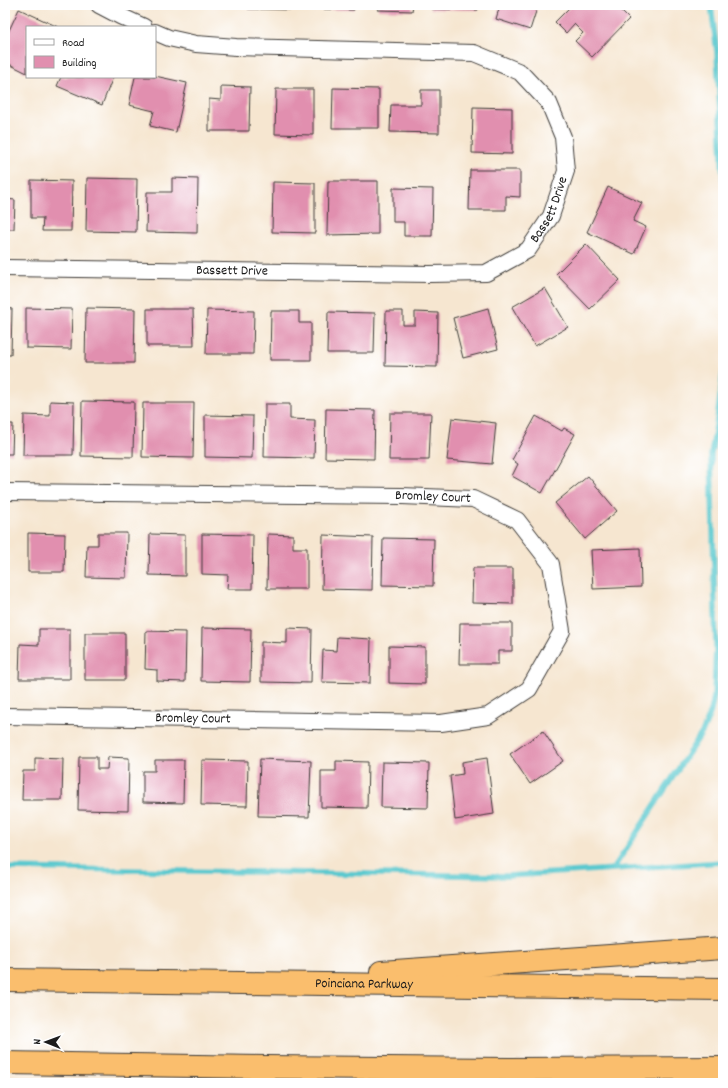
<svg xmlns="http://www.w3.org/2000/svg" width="728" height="1088" font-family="Dekko,sans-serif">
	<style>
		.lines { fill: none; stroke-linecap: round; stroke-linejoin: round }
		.stream { stroke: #5cc9cf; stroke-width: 5.5 }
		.building { fill: #e18faf }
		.minor-casing { stroke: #3d3a37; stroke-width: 18 }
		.motorway-casing { stroke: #3d3a37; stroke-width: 24 }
		.minor { stroke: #fff; stroke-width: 16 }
		.motorway { stroke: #fabe6d; stroke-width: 22 }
		.labels { text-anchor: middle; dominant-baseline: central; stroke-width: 3; stroke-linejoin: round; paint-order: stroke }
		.street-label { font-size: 14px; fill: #1c1c1c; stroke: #fff }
	</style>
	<rect width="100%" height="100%" fill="#fff"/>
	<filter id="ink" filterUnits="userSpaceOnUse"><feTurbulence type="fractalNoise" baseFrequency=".025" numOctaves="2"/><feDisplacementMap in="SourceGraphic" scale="8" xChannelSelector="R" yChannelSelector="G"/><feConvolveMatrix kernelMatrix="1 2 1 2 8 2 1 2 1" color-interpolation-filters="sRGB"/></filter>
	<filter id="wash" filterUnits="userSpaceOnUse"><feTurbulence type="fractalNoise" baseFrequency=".012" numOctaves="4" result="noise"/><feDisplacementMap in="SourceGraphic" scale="16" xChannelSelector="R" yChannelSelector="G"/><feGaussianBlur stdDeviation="0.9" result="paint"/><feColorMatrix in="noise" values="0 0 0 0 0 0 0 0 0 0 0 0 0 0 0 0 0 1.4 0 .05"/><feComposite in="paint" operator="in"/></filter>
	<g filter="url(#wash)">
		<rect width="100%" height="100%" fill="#f6e6d0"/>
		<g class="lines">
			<path class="stream" d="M711,5L717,53L723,179
				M5,868L507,876L723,862
				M613,869L703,731L711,711L714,696L716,647L711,455L718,413L723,373"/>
		</g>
		<g id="blocks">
			<path class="building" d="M210,5H231V7L210,6Z
				M248,5H298V10L248,9Z
				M313,5H354V10L313,9Z
				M378,5H413L412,11L378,10Z
				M431,5H478V10L431,9Z
				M500,5H538L530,30L496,19Z
				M572,5H615L629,19L592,57L575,41L583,33L574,24L566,33L555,22Z
				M19,9L58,27H27V73L5,62V39Z
				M155,76L187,83L176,132L150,126L154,111L129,105L135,77H155Z
				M61,77H113L102,105L57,86Z
				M221,86L250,87L249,131H209V99L221,100Z
				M333,88L379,89V128H332Z
				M276,89H313V135L275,134Z
				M421,90H439V133L390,132L391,105H421Z
				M473,107L512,108V154L472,153Z
				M470,170H520V197L506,196V210H469Z
				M87,178L137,179L136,232L86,231Z
				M172,178L198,179L197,233L146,232L147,192H172Z
				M31,180L72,181L71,231H42L43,218H31Z
				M328,181H378V234L327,235Z
				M273,182L315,183V233L272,232Z
				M608,187L642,203L633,221L646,227L634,254L587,232Z
				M393,188L433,189L432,236H404V222H393Z
				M5,199L15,200L14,229H5Z
				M586,244L620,280L590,309L556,274Z
				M545,288L568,327L535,346L512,307Z
				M5,308L12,309L11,355H5Z
				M26,308L72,309L71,349L26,348Z
				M86,308L135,309L134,363H85Z
				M488,308L498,349L463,358L453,318Z
				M147,309H193L194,346H147Z
				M207,310L254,311L253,354H206Z
				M271,311H299V323H311V360H270Z
				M386,311H403V325H415V312L438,313L437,367L385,366Z
				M328,312L375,313L374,353H327Z
				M50,401L74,402L73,455H23L24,415L50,416Z
				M82,401L134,402L133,457L81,456Z
				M143,403H194L193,458L142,457Z
				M265,404H290V419L315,420L314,458L264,457Z
				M326,409L375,410L374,459L325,458Z
				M390,413H431L429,460H389Z
				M205,415L253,416L252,458L205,457Z
				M536,416L562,431L564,428L575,434L542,493L512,476L518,464L512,460Z
				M452,418L496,423L492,464L447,460Z
				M5,424H13L12,454H5Z
				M588,476L617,511L585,539L555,503Z
				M28,533L65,534L64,572H28Z
				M98,533H127L126,578L86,577L87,545H98Z
				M150,534L185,535V576L149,575Z
				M202,534L253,535L252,589H227L228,575L202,574Z
				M268,534L293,535V548H307V589H267Z
				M323,535L373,537L372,590L322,589Z
				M383,538L434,539L433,586L382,585Z
				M640,548L641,587L593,589L591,550Z
				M473,568H513V604L472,603Z
				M460,623H512V651H498V664H459Z
				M202,628L251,629L250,682L201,681Z
				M287,628L312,629L311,683L261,682V642L287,643Z
				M5,629H8L7,679H5Z
				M39,629H70V679H19L20,644L39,645Z
				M146,631L186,632L185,682L157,681V670L145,669Z
				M85,633H125V680H85Z
				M337,637L371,639L370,683L322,682L323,650L336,651Z
				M389,646L425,647V684L389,683Z
				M543,731L563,761L530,784L510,754Z
				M79,757H97V769H107L108,757L129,758L128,811L78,810Z
				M35,758L63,759L62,800H22L23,771H35Z
				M487,758L494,814L455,820L450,776L463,774L462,762Z
				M260,759L311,761L309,817L258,816Z
				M155,760H184L183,803L143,802V771H155Z
				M202,760L248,761L247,806L201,805Z
				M336,761L368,762L367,808L321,807V771H336Z
				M382,762L429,763L428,808L381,807Z"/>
		</g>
	</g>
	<g filter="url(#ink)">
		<use href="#blocks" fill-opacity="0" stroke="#3d3a37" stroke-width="1"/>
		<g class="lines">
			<g class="minor-casing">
				<g id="minor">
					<path d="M99,5L120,16L144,27"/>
					<path id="s1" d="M5,268L430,274L486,273L528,250L551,216L566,171L563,137L549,103L520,72L474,53L236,47L196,44L169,38L155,32"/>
					<path id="s2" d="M5,492L402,496L473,499L517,520L551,564L562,631L529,689L488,716L441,723L5,716"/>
				</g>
			</g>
			<g class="motorway-casing">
				<g id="motorway">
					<path d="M381,972L723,948"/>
					<path id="s3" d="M5,980L723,989"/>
					<path d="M5,1063L266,1067L508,1069L723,1068"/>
				</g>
			</g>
			<use href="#minor" class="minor"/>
			<use href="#motorway" class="motorway"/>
		</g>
	</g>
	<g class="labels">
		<g class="street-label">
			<text stroke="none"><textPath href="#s1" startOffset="575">Bassett Drive</textPath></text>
			<text stroke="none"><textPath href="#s1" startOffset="227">Bassett Drive</textPath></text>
			<text stroke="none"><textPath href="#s2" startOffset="428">Bromley Court</textPath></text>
			<text transform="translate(193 719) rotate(1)">Bromley Court</text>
			<text stroke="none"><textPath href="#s3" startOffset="359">Poinciana Parkway</textPath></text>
		</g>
	</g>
	<rect width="728" height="1088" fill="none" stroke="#fff" stroke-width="20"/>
	<rect x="26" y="26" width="130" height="52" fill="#ffffff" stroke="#a4a4a4"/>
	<rect x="34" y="39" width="20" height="6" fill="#ffffff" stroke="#a4a4a4"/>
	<text x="62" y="46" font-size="12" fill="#1c1c1c">Road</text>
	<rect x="34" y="56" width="20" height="12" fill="#e18faf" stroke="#a4a4a4"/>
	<text x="62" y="66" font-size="12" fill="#1c1c1c">Building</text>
	<g transform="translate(46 1042) rotate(271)" stroke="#ffffff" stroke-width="3" paint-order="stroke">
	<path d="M0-3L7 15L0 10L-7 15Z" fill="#1c1c1c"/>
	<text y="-6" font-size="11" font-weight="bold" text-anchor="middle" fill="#1c1c1c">N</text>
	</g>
</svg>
